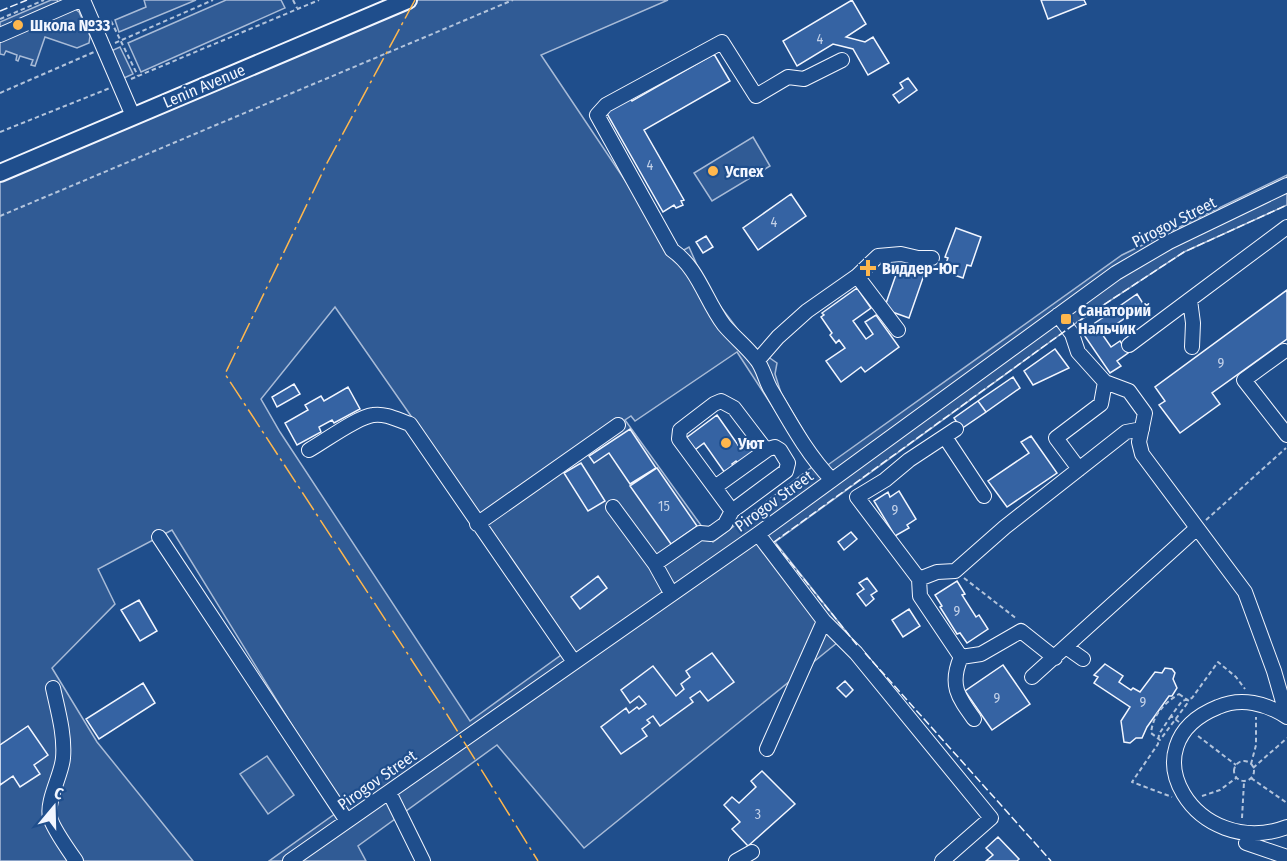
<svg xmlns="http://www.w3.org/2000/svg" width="1287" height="861" font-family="'Fira Sans Condensed',sans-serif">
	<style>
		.built { fill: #305b95; stroke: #a8bbd7; stroke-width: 1.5; fill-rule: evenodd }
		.building { fill: #3563a3; stroke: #f2f6ff; stroke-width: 1.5 }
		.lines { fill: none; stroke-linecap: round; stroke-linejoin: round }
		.minor-casing { stroke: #f2f6ff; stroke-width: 16 }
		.major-casing { stroke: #f2f6ff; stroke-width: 20 }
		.path { stroke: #b3c4dc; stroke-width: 2; stroke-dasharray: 4.5 3; stroke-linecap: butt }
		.minor { stroke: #1f4e8c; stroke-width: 14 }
		.major { stroke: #1f4e8c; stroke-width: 16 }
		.fence { stroke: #f2f6ff; stroke-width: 1.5; stroke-dasharray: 8 3; stroke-linecap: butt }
		.power { stroke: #ffb74d; stroke-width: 1.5; stroke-dasharray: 21 4.5 3 4.5; stroke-linecap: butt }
		.poi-dot { fill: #ffb74d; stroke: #1f4e8c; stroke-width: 2 }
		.labels { text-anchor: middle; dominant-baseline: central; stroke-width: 4.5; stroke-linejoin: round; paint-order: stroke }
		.number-label { font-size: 14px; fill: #c3d1e8 }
		.poi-label { font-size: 16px; font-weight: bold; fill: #f2f6ff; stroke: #1f4e8c; text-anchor: start }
		.street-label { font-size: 16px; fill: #f2f6ff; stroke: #1f4e8c }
	</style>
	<rect width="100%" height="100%" fill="#1f4e8c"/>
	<path class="built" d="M51,0H57L59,4L0,29V22Z
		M144,0H196L119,32L115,20L146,7Z
		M226,0H281L285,8L141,72L128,43Z
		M408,0H668L541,55L675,255L689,247L708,290L748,343L777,363L775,374L781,393L825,467L1122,255L1287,175V205L1184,252L1076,323L775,542L848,634L584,848L497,745L358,846L366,861H269L343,808L172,530L98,569L115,604L52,668L97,742L193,861H0V173ZM335,307L572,647L470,721L280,432L261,399ZM737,352L812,467L713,542L625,420L631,416L635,421Z
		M75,9L79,12L90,36L89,43L77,48L45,37L35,66L31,65L33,60L20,56L18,61L16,60L17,55L6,51L4,55L0,54V41Z
		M120,47L133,74L124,78L111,51Z
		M753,137L770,166L712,201L694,173Z
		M267,756L294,795L268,814L240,774Z"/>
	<path class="building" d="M852,0L866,24L846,37L865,42L873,37L889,63L868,75L853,49L833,44L797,66L783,41Z
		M1041,0H1084L1086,4L1048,19Z
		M714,54L730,81L644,130L684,200L681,201L683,205L676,208L674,205L663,212L605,110L629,96L632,101Z
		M908,78L917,90L899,103L893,95L903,88L900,83Z
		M791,194L806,216L758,250L743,228Z
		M956,228L981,237L971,266L967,265L963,278L943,271L948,258L945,257Z
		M706,236L713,247L703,253L696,242Z
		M899,266L924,275L909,318L884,309Z
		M857,288L871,308L853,321L866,339L873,334L865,322L876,315L899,347L865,372L861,367L841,382L826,361L845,348L839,340L836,343L830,335L832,333L821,317L824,315L822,313Z
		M1287,290V339L1212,393L1220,404L1180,433L1159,405L1165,401L1155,387Z
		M1137,294L1144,305L1102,334L1111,347L1120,341L1128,353L1117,361L1121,366L1110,373L1082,332Z
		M1055,349L1069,368L1033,385L1024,371Z
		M1013,377L1020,388L986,412L978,401Z
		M294,384L300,394L277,407L272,397Z
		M348,387L360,409L334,423L332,420L319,427L321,432L297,445L285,423L308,410L305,405L321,396L324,401Z
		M978,401L986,412L961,429L954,418Z
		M717,415L738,445L748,438L757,450L738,464L736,461L732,464L734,467L725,473L704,443L692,452L686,438Z
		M630,429L656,468L630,484L609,453L594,463L589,456Z
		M1031,436L1057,473L1007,507L988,481L1029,453L1021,442Z
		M581,463L605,501L588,511L564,473Z
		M657,468L697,526L671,544L630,486Z
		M899,491L916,519L907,525L909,528L895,536L874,501L888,492L890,497Z
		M851,532L857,539L844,550L838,542Z
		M598,576L607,588L580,609L571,597Z
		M867,578L877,591L871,595L874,599L866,606L857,594L864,589L859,583Z
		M957,581L965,594L962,595L976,617L979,615L988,629L967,643L960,633L957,634L940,607L942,606L935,595Z
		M139,600L157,631L140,641L121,610Z
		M909,609L920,626L903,637L892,620Z
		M712,653L734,682L708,701L700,691L690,698L693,702L660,726L653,716L647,720L650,723L642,729L647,736L621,754L601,727L626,708L629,713L637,707L639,709L646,704L639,696L630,703L621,690L653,666L676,696L684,689L681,684L690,677L686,671Z
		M1105,664L1123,676L1119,682L1131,690L1133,688L1140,692L1155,672L1162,673L1165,668L1172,669L1175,673L1173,679L1177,688L1172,696H1169L1147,727L1142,738H1136L1130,743L1124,742L1121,721L1130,707L1094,683L1098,677L1094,675Z
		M1003,665L1030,704L992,730L965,691Z
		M845,681L853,690L846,697L837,688Z
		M143,683L155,703L99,739L86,719Z
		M28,726L48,755L34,765L40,774L20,787L13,776L0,785V745Z
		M762,771L795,804L748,846L732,829L740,822L724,805L732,797L739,803L756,787L751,781Z
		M998,837L1019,859L1017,861H986L993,855L986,848Z"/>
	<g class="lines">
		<g class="minor-casing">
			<path id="minor" d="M83,0L133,116
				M0,35L80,0
				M857,276L898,330
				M1190,300L1193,323L1192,347
				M1058,315L1072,334L1078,352L1105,382L1129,391L1145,413L1139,442L1142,454L1245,592L1274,671L1287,716
				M1129,345L1287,227
				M1284,351L1244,380L1287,435
				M758,360L778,337L807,311L857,276L878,256L901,254L918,258H932
				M956,429L909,460L885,480L857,497L919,579L920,596L961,657C949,685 958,697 974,719
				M945,437L984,496
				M309,450C325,441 357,417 373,415C386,413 398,420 410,424L574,662
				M1079,469L1056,438L1101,404L1105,382
				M832,480C806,453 789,420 770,388C765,379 763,367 756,359C747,347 734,337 724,325C705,300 699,269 672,250L597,115L606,105L722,42L756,96L788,77L804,79L842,60
				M613,507L655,564L671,593
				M732,511L679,439L680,430L714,404L721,401L734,408L766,450
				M477,524L618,425
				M758,534L824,621L856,653L991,818L942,861
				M159,537L347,821
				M655,564L700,533L711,534L725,524L732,511L786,471L788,463L780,450L775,447L768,449L715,487
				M919,579L937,572L955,571L1005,527L1126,432L1142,429
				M1066,647L1083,659
				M961,657L981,654L1021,631L1055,658
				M1032,677L1197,528
				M53,688C58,711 65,735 63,758C62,774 46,801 50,817C52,827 69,851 76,861
				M1287,717C1266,703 1241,697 1218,707C1124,745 1197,861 1287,827
				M767,749L824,621
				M389,792L423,861
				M1246,843L1287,857
				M290,861L758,534L1116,273L1169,242L1287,185
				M736,861L752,852"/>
		</g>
		<g class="major-casing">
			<path id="major" d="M0,173L408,0"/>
		</g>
		<path class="path" d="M293,0L297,8
			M0,19L44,0
			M111,21L138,76
			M115,43L213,0
			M131,79L319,0
			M0,93L94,52
			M0,132L110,88
			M0,216L513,0
			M1206,520L1286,448
			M964,578L1017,619
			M1179,694L1189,701L1160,740L1151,733C1153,715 1163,704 1179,694Z
			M1171,716L1159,734L1158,744L1132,782L1172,797
			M1179,722L1171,716L1182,701L1192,698L1218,662L1236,677L1245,689
			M1198,736L1236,765
			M1234 771a10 10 0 1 1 20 0a10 10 0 1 1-20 0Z
			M1251,764L1256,745V717
			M1253,768L1287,738
			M1251,778L1287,803
			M1202,796L1220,790L1236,778
			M1242,818L1244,782"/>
		<use href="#minor" class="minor"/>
		<use href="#major" class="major"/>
		<path class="fence" d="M0,11L27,0
			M857,645L774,542L1076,323L1184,252L1287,205
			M865,653L1051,861"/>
		<path class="power" d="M415,0L326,165L225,374L443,708L538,861"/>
	</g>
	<g class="poi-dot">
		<circle cx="18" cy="25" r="6"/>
		<circle cx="713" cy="171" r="6"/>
		<path d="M865 259h6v6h6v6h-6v6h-6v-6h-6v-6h6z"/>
		<rect x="1060" y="313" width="12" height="12" rx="3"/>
		<circle cx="726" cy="443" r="6"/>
	</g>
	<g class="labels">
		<g class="number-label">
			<text x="820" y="39">4</text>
			<text x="650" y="165">4</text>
			<text x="774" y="222">4</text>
			<text x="1221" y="363">9</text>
			<text x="664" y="506">15</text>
			<text x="895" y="510">9</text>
			<text x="957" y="611">9</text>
			<text x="997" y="698">9</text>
			<text x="1143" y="702">9</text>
			<text x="758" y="814">3</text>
		</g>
		<g class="poi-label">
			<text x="30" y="25">Школа №33</text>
			<text x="725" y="171">Успех</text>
			<text x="882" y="268">Виддер-Юг</text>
			<text x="1078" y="310">Санаторий<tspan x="1078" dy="18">Нальчик</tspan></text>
			<text x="738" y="443">Уют</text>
		</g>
		<g class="street-label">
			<text transform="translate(204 86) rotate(-23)">Lenin Avenue</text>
			<text transform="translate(1174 222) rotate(-27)">Pirogov Street</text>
			<text transform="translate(774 501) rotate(-36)">Pirogov Street</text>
			<text transform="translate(377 780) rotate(-35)">Pirogov Street</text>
		</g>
	</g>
	<g transform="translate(54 807) rotate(19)" stroke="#1f4e8c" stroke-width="4.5" paint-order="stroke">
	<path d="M0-4.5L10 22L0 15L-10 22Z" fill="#f2f6ff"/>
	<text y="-9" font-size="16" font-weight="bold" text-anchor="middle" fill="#f2f6ff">С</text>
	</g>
</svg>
